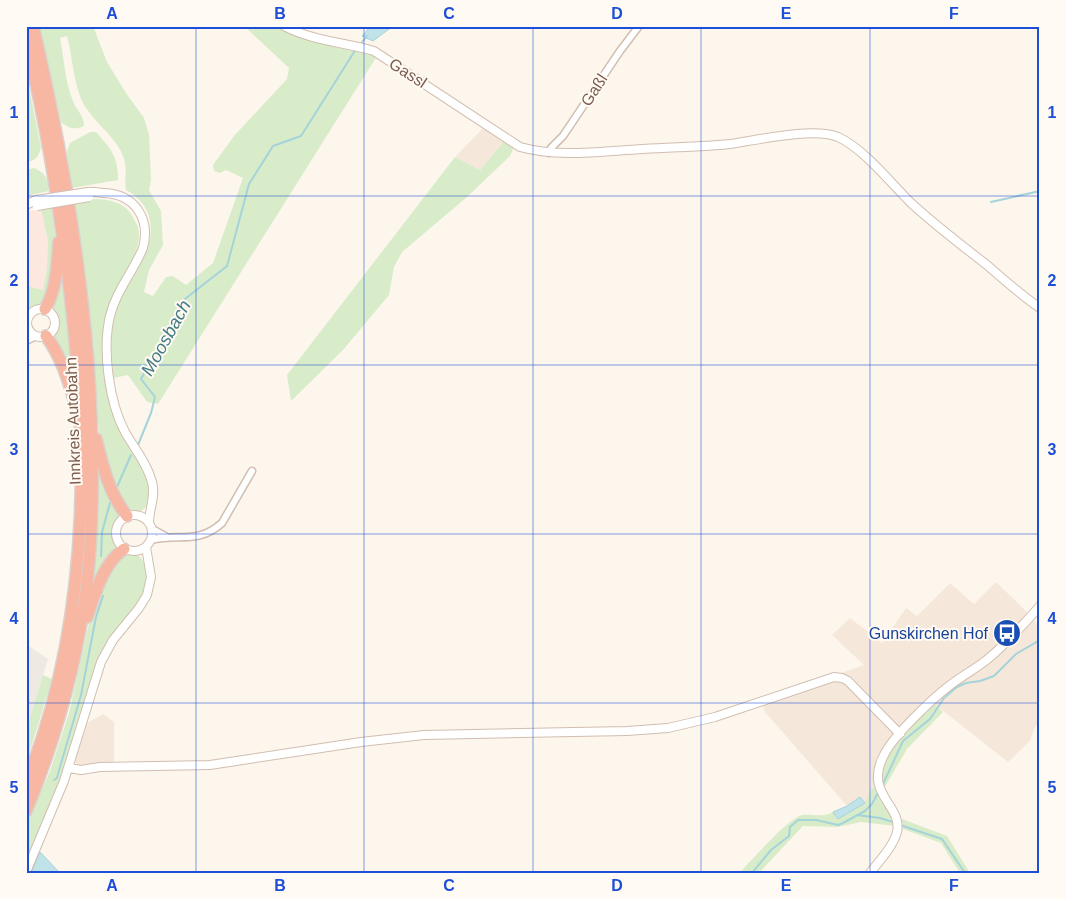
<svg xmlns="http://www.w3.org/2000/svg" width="1066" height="899" font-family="Arial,sans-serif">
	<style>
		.residential { fill: #f5e8da }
		.commercial { fill: #fde8e0 }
		.industrial { fill: #efe9e4 }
		.green { fill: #d8ecc9 }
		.water { fill: #bfe3e8; stroke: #a5d3da }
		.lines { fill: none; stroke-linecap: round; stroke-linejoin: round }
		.stream { stroke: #a5d3da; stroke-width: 2 }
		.minor-casing { stroke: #d1beb0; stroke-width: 9 }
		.tertiary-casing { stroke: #d1beb0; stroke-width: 10 }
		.motorway-casing { stroke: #dad1cd; stroke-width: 14 }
		.minor { stroke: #fff; stroke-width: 6 }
		.tertiary { stroke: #fff; stroke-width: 8 }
		.motorway { stroke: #f7b7a3; stroke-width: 11 }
		.tertiary-bridge-casing { stroke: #d1beb0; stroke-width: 10; stroke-linecap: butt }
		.tertiary-bridge { stroke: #fff; stroke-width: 8 }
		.grid { fill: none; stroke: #1d4ed8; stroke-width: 1; stroke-opacity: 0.55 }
		.labels { text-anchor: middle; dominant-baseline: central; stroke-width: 4; stroke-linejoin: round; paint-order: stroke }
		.street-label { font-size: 16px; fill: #7a5c4d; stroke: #fffaf3 }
		.transit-label { font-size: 16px; fill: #164399; stroke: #fffaf3; text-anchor: end }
		.water-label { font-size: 18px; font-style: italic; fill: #437c86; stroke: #fffaf3 }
		.neatline { fill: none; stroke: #1d4ed8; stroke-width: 2 }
		.grid-label { font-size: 16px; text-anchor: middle; font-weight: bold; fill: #1d4ed8 }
	</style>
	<rect width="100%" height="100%" fill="#fdf6ec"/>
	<path class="residential" d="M484,127L504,141L480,170L455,157Z
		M996,582L1029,614L996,649L885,747L877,786L871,789L865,803L860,797L847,806L765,712L762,701L864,665L832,635L850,618L882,643L906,608L917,616L950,583L974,604Z
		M1033,619L1040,627V722L1035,727L1030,741L1008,762L933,703Z
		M103,714L114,722V765L78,767L74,760L87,723Z"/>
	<path class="commercial" d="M41,209L48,241L47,268L43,291L26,286V212Z"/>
	<path class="industrial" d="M26,644L48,659L26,731Z"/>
	<path class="green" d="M40,26H93L107,62L126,93L144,118L149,135L151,180L149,190L161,211L163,245L149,270L144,292L153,296L166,277L173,276L186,285L213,263L243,178L226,170L220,173L214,171L213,165L234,136L287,79L289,68L244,26H282L290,33L309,40L360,49L377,56L158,404L147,402L128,375L113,378C112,354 108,329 117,306C128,276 162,245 147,211C143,202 134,194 126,190C124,181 127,172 125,163C121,138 88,120 80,96C73,77 72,55 67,36L60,38C64,58 65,82 73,101C76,110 84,115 84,126C74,130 69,129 61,122Z
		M26,73L41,147C39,156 36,161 26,162Z
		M90,132H96C111,149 118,156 118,180L72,188L67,151L70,143Z
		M504,141L514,147L510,156L467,197L402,252L394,267L389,295L343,350L291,401L287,375L455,157L480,170Z
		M34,168C46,173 48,179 49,191L26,196V170Z
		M94,199C109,199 125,202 133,217C134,220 137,224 138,227C145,254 112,289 107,315C104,331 106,356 106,372C106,390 110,411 118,427C126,445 169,495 141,511C136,514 128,512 124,508C116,500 103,457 101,445C95,409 96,371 92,335C88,291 82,247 75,203Z
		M52,207L55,235V262L44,303L38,306L26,308V286L43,290L47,268L48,241L41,209Z
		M62,271L72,376L51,336C59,328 61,317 52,309Z
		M98,461L122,516C112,525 111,533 116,545L108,556L104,567L93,584L96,544Z
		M123,553H134L141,558L146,567L147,581L144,596L106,643L97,662L63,776L26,860V825L50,771L69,713L89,623L100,588L115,567L117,558Z
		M43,675L52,679L26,764V731Z
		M933,703L943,712L907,749L883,790C882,781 881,772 884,763C890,742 918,719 933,703Z
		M877,786L892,813L895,826L861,822L838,827L803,826L759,873H739C754,858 782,825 799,816C807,812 820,819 833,812L838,818L865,803L871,789Z
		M902,819L947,836L970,873H960L941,843L903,829Z"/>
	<path class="water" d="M371,26H393L373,41L362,36Z
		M860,797L865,803L838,819L833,812L847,806Z
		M40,852L60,873H31Z"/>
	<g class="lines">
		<path class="stream" d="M359,46L367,36
			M991,202L1040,191
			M138,445L151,413L155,397L141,379L185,299L227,266L249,184L273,146L301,136L356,49
			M117,487L131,455
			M101,556L102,532L110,503
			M54,780L57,778L58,774L81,695L96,617L103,596
			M883,784L903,741L930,719L944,698L957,687L966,683L980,681L994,676L1016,654L1040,640
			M857,815L880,818L893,822
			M900,825L942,839L965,873
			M752,873L771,850L789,836L790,827L798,820H816L838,825L843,823L865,811L872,804L879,791"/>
		<g class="minor-casing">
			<path id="minor" d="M549,153L551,148L563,136L620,51L639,26
				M26,330L27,325
				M26,341L36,336
				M152,529L165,536
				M151,540C180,533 197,545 222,523L252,471"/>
		</g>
		<g class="tertiary-casing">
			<path id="tertiary" d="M284,26C313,41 343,42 374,51L520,147C559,158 603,151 643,149C672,147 702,147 730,144C758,140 813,127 838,137C863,148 891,183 911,203C935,225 961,245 987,265C1004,280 1021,295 1040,308
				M88,192C93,191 98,193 104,193C134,194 151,218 143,248C133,272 116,291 110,316C102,349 109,402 125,432C134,448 147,463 152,482C156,496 149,509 149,523
				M26,205L36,200
				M27 323a14 14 0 1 1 28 0a14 14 0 1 1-28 0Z
				M116 533a18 18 0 1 1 36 0a18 18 0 1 1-36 0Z
				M69,768L81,770L100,767L210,765L361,742L424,735L627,731L668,728L715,717L834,677L842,678L848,681L900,734
				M26,872L64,781L101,662L113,640L139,608L147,595L151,577L146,547
				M870,873C879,861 893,847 897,832C903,805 863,794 884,755C893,736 932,699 949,686C962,676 977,668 989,658C1008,642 1024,624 1040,606"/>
		</g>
		<g class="motorway-casing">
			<path id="motorway" d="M26,42C43,107 54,173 63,239C89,420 96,610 26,783
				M45,309C57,289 57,264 59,242
				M46,336C61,356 68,379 75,403
				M96,439C103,467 109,493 127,516
				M87,617C95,594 103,563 124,549
				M26,811C56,738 77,662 87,583C95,510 93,436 88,363C79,249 59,137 33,26"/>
		</g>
		<use href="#minor" class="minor"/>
		<use href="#tertiary" class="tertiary"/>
		<use href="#motorway" class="motorway"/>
		<g class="tertiary-bridge-casing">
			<path id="tertiary-bridge" d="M36,200L88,192
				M37,206L89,197"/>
		</g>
		<use href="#tertiary-bridge" class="tertiary-bridge"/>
	</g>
	<path class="grid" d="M196,26V873M364,26V873M533,26V873M701,26V873M870,26V873M26,196H1040M26,365H1040M26,534H1040M26,703H1040"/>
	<defs>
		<g id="bus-disc" transform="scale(1.4375)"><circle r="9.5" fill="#1a4fb4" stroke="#fffaf3"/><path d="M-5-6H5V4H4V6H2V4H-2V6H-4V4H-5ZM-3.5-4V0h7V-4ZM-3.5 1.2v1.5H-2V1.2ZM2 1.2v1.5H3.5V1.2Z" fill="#fff"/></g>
	</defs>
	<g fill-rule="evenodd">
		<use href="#bus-disc" x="1007" y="633"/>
	</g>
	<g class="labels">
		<g class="street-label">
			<text transform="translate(408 73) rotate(33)">Gassl</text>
			<text transform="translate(594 90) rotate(-57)">Gaßl</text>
			<text transform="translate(73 421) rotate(-92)">Innkreis Autobahn</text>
		</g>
		<g class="transit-label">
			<text x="988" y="633">Gunskirchen Hof</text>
		</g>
		<g class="water-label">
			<text transform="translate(166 338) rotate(-61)">Moosbach</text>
		</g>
	</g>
	<rect width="1066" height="899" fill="none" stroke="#fffaf3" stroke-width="55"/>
	<rect x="28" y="28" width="1010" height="844" class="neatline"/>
	<g class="grid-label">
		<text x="112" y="19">A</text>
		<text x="280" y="19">B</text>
		<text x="449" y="19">C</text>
		<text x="617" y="19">D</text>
		<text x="786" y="19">E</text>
		<text x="954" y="19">F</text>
		<text x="14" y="118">1</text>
		<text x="1052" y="118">1</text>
		<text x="14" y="286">2</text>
		<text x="1052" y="286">2</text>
		<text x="14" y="455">3</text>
		<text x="1052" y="455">3</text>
		<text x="14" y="624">4</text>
		<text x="1052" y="624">4</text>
		<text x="14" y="793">5</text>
		<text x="1052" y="793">5</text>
		<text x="112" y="891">A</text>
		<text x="280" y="891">B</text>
		<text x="449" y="891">C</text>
		<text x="617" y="891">D</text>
		<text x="786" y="891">E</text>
		<text x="954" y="891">F</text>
	</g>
</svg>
